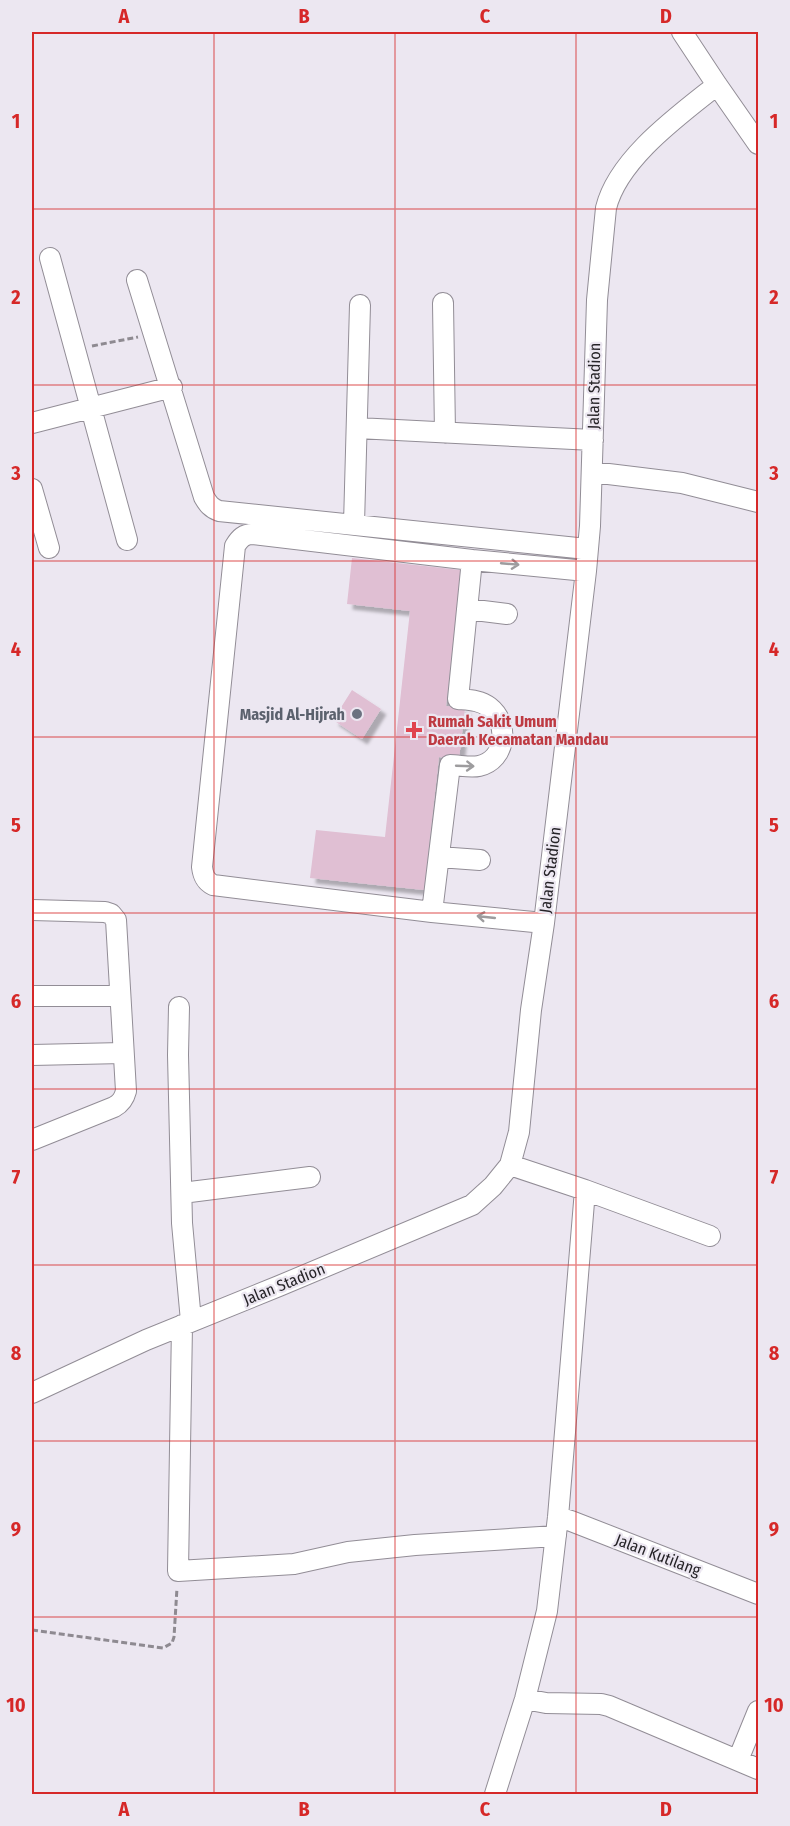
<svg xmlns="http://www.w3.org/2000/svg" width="790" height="1826" font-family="'Fira Sans Condensed',sans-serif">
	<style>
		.building { fill: #e0bfd3; filter: url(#shadow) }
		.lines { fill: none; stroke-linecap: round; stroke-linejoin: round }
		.minor-casing { stroke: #928d96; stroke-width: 22 }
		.path { stroke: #8e8a91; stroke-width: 3; stroke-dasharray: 6 3; stroke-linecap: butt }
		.minor { stroke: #fff; stroke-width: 20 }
		.oneway { stroke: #9d9c9e }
		.grid { fill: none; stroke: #d62828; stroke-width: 1.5; stroke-opacity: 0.55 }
		.worship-dot { fill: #6b7280; stroke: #ece7f1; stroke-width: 2 }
		.health-dot { fill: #e0444e; stroke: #ece7f1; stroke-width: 2 }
		.labels { text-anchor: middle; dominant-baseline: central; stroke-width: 4.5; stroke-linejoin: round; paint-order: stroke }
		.street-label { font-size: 16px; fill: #262428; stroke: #ece7f1 }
		.worship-label { font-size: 16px; font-weight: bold; fill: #5b616d; stroke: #ece7f1; text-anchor: end }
		.health-label { font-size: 16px; font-weight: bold; fill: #be3a42; stroke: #ece7f1; text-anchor: start }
		.neatline { fill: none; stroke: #d62828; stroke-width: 2 }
		.grid-label { font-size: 20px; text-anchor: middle; font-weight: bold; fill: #d62828 }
	</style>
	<defs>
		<filter id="shadow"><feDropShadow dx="5.5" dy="5.5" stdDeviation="1.5" flood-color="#0004"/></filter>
	</defs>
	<rect width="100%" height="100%" fill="#ece7f1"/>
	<path class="building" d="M352,558L461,570L446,706L465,708L459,759L439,757L424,890L310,878L316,830L385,837L410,611L347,604Z
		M352,690L381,709L362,739L333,720Z"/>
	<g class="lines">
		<g class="minor-casing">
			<path id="minor" d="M682,32L717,85L758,144
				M50,258L127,540
				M137,280L204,497C208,504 211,508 219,511L587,549
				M443,303L445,433
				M32,423L172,387
				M357,428L593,440
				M592,472L682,483L758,502
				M32,489L49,548
				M354,524L360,305
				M467,609L507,614
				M439,857L480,860
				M32,910L105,912L111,914L116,920L126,1091C124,1099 121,1103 114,1107L32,1140
				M432,912L213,885C205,881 203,875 202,867L235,546C240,538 244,534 253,534L472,560
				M544,923L432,912L450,765C459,765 470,768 479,766C506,760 510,723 489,707C480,700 469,700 458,699L472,560L586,571
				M32,996H120
				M179,1007L178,1055L182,1223L191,1321
				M32,1055L123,1053
				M510,1165L585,1190L710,1236
				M182,1193L310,1177
				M182,1325L178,1571L294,1564L348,1552L415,1545L556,1536
				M32,1393L146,1340L279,1286L472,1205L493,1186L510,1165L519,1132L531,1010L544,923L586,571L590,526L597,300L606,208C618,159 678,116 717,85
				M558,1517L571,1521L758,1594
				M525,1699L546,1703L601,1704L609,1706L758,1769
				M738,1760L758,1711
				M495,1794L525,1699L547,1611L558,1517L585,1190"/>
		</g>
		<path class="path" d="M92,346L138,337
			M32,1630L163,1648L172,1643L174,1637L177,1588"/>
		<use href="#minor" class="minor"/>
	</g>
	<defs><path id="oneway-shaft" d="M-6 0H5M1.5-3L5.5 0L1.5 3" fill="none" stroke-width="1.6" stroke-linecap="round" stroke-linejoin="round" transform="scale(1.5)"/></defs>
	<g class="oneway">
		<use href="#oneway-shaft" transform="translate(510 564) rotate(5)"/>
		<use href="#oneway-shaft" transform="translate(465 766) rotate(2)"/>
		<use href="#oneway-shaft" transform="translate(486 917) rotate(-174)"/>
	</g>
	<path class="grid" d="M214,32V1794M395,32V1794M576,32V1794M32,209H758M32,385H758M32,561H758M32,737H758M32,913H758M32,1089H758M32,1265H758M32,1441H758M32,1617H758"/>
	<circle class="worship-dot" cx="357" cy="714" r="6"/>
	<path class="health-dot" d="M411 721h6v6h6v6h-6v6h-6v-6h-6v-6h6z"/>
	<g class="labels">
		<g class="street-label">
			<text transform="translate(594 386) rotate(-89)">Jalan Stadion</text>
			<text transform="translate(550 870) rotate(-83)">Jalan Stadion</text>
			<text transform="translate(284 1284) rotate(-22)">Jalan Stadion</text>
			<text transform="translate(658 1555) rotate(21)">Jalan Kutilang</text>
		</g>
		<g class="worship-label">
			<text x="345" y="714">Masjid Al-Hijrah</text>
		</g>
		<g class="health-label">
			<text x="428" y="721">Rumah Sakit Umum<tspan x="428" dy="18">Daerah Kecamatan Mandau</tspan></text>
		</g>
	</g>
	<rect width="790" height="1826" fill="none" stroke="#ece7f1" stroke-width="66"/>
	<rect x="33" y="33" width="724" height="1760" class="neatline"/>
	<g class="grid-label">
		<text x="124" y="23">A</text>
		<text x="304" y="23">B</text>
		<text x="485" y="23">C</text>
		<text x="666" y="23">D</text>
		<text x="16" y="128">1</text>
		<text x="774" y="128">1</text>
		<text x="16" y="304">2</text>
		<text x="774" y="304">2</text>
		<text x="16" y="480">3</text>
		<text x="774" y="480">3</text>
		<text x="16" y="656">4</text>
		<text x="774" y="656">4</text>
		<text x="16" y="832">5</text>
		<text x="774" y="832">5</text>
		<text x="16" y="1008">6</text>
		<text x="774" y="1008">6</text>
		<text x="16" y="1184">7</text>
		<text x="774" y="1184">7</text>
		<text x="16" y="1360">8</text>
		<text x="774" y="1360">8</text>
		<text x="16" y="1536">9</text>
		<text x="774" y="1536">9</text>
		<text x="16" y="1712">10</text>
		<text x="774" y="1712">10</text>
		<text x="124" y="1816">A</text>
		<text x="304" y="1816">B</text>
		<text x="485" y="1816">C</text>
		<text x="666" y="1816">D</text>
	</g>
</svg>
